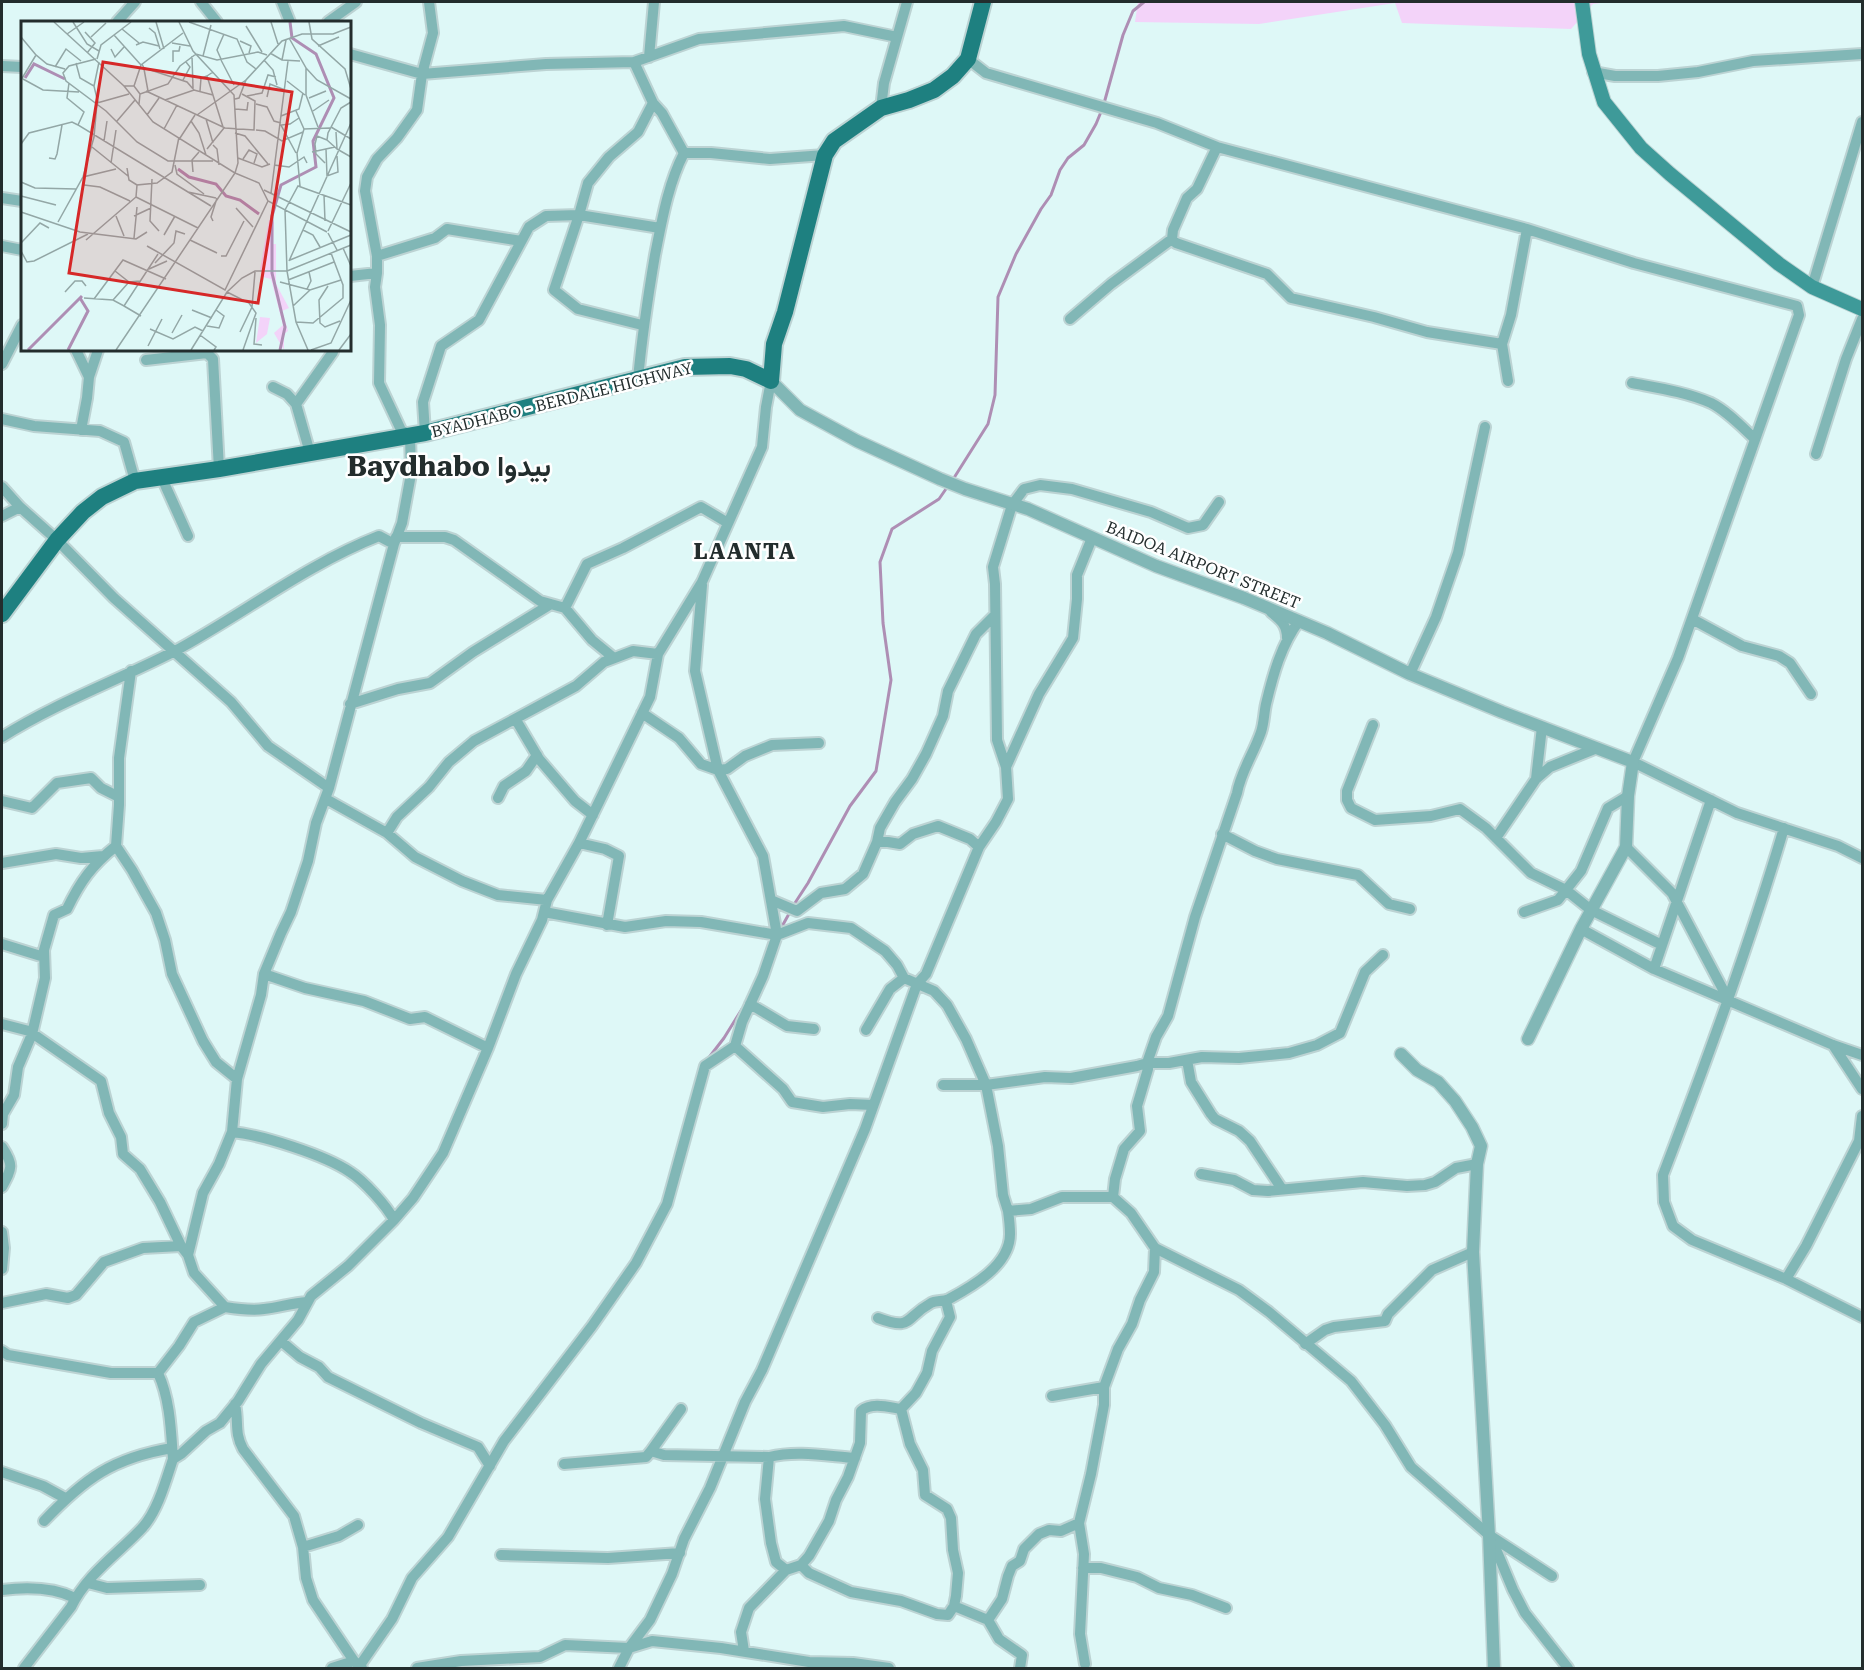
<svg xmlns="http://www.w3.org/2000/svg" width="1864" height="1670" font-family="'Roboto Serif',Vazirmatn,serif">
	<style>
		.green { fill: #f3d3f9 }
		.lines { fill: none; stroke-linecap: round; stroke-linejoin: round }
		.stream { stroke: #ae8eb4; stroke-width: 3 }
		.minor-casing { stroke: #bcd3d3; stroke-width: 14 }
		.tertiary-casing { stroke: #bcd3d3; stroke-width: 15 }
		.secondary-casing { stroke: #bcd3d3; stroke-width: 16 }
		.primary-casing { stroke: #bcd3d3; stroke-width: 20 }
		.minor { stroke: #81b7b6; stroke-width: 10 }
		.tertiary { stroke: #81b7b6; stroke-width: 12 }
		.secondary { stroke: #3e9a99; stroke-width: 14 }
		.primary { stroke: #1e8080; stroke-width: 16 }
		.labels { text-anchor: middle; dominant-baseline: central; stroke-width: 5; stroke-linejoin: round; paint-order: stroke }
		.street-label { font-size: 16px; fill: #232d2d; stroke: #fff }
		.district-label { font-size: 22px; font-weight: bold; letter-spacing: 1.5px; fill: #232d2d; stroke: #fff }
		.town-label { font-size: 28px; font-weight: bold; fill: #232d2d; stroke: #fff }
		.inset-river { fill: none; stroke: #ae8eb4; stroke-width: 3 }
		.inset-road { fill: none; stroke: #93a7a6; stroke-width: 1.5 }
		.view { fill: #d62828; fill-opacity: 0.15; stroke: #d62828; stroke-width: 3 }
		.inset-edge { fill: none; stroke: #232d2d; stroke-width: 3 }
	</style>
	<rect width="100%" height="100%" fill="#def8f7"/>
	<path class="green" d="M1138,2H1608L1593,4L1571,29L1402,23L1395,3L1259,24L1135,22Z"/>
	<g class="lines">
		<path class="stream" d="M952,481L988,424L995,395L998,297L1016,254L1041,209L1051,195L1060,170L1068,158L1084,145L1096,124L1103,107L1123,35L1133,11L1144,2
			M793,906L808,883L850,806L876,771L891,680L883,623L880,562L892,529L939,499L948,486
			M780,930L790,912
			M707,1060L724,1038L742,1009"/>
		<g class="minor-casing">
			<path id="minor" d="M201,2L217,22
				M282,2L290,22
				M117,22L135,2
				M328,22L356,2
				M350,54L422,74L546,64L634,62L699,39L844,26L897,37
				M649,57L654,2
				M968,59L986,73L1157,123L1217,147L1527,229L1634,263L1797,306L1799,315L1678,658L1633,762L1737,813L1838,846L1862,858
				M634,62L653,103L662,113L684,153
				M2,66L22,67
				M1593,72L1615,76H1658L1698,72L1753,61L1862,54
				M881,108L884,83L907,2
				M684,153H711L770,159L825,155
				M2,198L22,201
				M1172,239L1176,243L1267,274L1291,298L1374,317L1427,332L1502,344L1508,381
				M2,246L22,250
				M377,256L365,191L367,177L377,159L397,138L417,110L422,74L433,33L429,2
				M377,273V256L435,238L447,229L521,241
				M1812,287L1862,122
				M1070,319L1111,284L1172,239L1173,230L1187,198L1197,189L1217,147
				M642,325L578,309L554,290L579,215L660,228
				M1502,344L1511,315L1527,229
				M76,350L89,377
				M146,360L207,353L213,359L219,469
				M2,364L22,325
				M638,379C642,337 648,296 655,255C662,220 668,184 684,153
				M1632,383C1658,388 1686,392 1711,403C1727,411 1742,427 1755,439
				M273,387L287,394L296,404
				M2,419L34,426L100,431L124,442L135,481
				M81,430L87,398L89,377L98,350
				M425,433L423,402L441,346L479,320L529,227L546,216L579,215L588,183L609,157L638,132L653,103
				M310,453L296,404L333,352
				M1816,454L1846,359L1862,319
				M161,476L188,536
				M2,487L20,507L57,540L114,598L231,702L268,746L329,788
				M2,516L20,507
				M396,537H445L454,540L540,601L565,608L592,640L614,658
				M565,608L587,564L623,548L701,507L728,523
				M1271,612C1281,620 1287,625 1287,638
				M1692,619L1742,646L1779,656L1790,663L1811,694
				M131,671L119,758V805L116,846L132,870L156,913L165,940L172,974L203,1041L216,1062L237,1079
				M1410,674L1436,617L1458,553L1485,427
				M350,704L398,689L430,683L473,652L551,604
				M642,713L679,738L701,764L718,770L727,769L745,756L772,745L819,743
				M516,720L539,759L575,801L593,815
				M1373,725L1347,791V800L1351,808L1375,820L1431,816L1460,809L1486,828L1531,873L1566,890L1591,910L1662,945
				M2,737C56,703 116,681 173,652C242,615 305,565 379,536L394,544
				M1006,767L997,740L995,584L993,567L1012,505L1024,489L1040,485L1072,489L1151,512L1188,528L1203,525L1219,502
				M1536,779L1542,727
				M498,798L504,786L526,771L537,755
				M326,799L387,833L415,857L462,881L498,895L547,900
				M2,801L32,808L57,783L91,778L101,788L119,797
				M1784,828C1749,946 1707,1060 1663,1175L1664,1202L1673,1226L1692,1240L1786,1279L1862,1317
				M387,833L397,817L429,787L449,762L474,741L576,686L604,662L633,651L658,654
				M1222,834L1255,851L1277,859L1358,875L1389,904L1410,909
				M1496,838L1536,779L1550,767L1597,748
				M877,842H888L900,844L913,834L938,826L970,839L979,847
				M579,843L605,849L619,856L607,925
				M1626,847L1672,893L1729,1001
				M2,863L56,854L81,858L103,856
				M771,900L797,911L821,893L845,889L863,874L877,842L880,828L895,802L912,779L926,754L943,716L948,691L976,634L995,615
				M544,912L625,927L666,921L701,922L777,935L808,923L851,928L885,951L897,965L904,978L934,991L947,1005L966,1039L986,1085L998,1146L1003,1195L1008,1211L1031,1209L1062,1197H1113L1131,1213L1155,1248L1239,1290L1269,1312L1351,1381L1385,1425L1411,1467L1489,1535L1552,1576
				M1524,912L1558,900L1581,871L1608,808L1628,796
				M1581,929L1654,969L1833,1045L1862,1055
				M2,944L44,957
				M1654,969L1711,800
				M264,974L305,988L364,1001L410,1019L425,1017L488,1048
				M750,1004L787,1026L814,1029
				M2,1024L29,1031L101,1081L109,1113L121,1137L123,1154L140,1169L160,1202L181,1246L188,1255L194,1273L225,1307C238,1309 251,1311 264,1309C278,1308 291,1303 307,1302
				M866,1030L890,989L904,978
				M1833,1045L1862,1089
				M735,1046L783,1089L792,1102L823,1107L850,1104L873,1105
				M1187,1060L1191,1082L1211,1114L1215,1119L1239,1131L1250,1141L1282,1189
				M943,1085H986L1045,1077L1071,1078L1137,1066L1147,1063H1169L1202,1057L1239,1058L1289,1053L1317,1045L1340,1033L1365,972L1383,955
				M2,1124L3,1114L14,1095L18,1067L32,1034L45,978L44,950L54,915L67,909C80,882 92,865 116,846
				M232,1132C262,1135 325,1155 350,1172C364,1181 386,1205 394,1220
				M2,1147C14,1165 12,1168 2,1187
				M1201,1174L1234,1180L1253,1190L1268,1191L1363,1182L1407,1186L1425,1185L1435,1182L1456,1168L1477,1164
				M1113,1197L1115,1179L1124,1149L1140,1131L1137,1106L1148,1069L1147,1063L1156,1037L1168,1016L1195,917L1237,793C1241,771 1254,753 1261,732C1264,723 1264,713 1266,704C1273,675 1281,645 1299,621
				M2,1232L4,1248L2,1269
				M188,1255L203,1193L219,1164L232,1132L237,1079L261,995L264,974L281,933L291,912L308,861L316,823L329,788L394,544L402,523L411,474L410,435L401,430L379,383L380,325L375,287L377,273L350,276
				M1786,1279L1806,1246L1859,1141L1862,1116
				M2,1303L46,1294L68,1298L76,1295L104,1262L143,1248L181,1246
				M878,1318C913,1331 904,1318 931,1303C936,1300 943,1302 949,1299C973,1286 1010,1265 1010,1234C1010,1226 1009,1218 1008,1211
				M281,1341L300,1357L319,1367L328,1377L421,1423L478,1447L490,1466
				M1305,1344L1325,1330L1334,1327L1385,1321L1388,1314L1432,1270L1473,1252
				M2,1351L8,1355L111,1373H158
				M1052,1396L1104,1387
				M235,1404C239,1423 234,1432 243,1449L294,1516L303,1547L306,1578L313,1600L354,1661L362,1668
				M901,1409L910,1444L923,1470L925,1495L947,1509L951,1518L953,1550L958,1573L956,1596L954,1606L988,1620L999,1639L1022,1655L1020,1668
				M651,1451L681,1409
				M769,1457L765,1499L771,1543L776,1562L786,1570
				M173,1459C171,1430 170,1399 158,1373L179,1346L194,1322L225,1307
				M564,1464L646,1457L651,1451L664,1455L769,1457C797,1450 827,1456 855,1458
				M2,1472L43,1486L65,1498
				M44,1521C85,1478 113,1458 172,1448
				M1490,1535L1513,1590L1525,1613L1568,1668
				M303,1547L339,1536L358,1525
				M501,1555L608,1558L680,1553
				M801,1565L809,1573L851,1592L901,1601L937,1614L948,1615L954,1606
				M1083,1568H1101L1137,1577L1159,1588L1192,1595L1226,1608
				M88,1583L107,1588L200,1585
				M2,1590C26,1587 53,1587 75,1598
				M988,1620L1002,1599L1008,1576L1012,1566L1020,1561L1024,1549L1039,1534L1049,1530L1061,1531L1079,1523
				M744,1651L741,1632L749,1608L786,1570L801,1565L809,1556L829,1521L836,1500L848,1477L860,1443L861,1411C872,1402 888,1407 901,1409L916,1393L927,1373L932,1351L950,1317L946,1301
				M1085,1664L1080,1634L1084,1554L1079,1523L1091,1474L1104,1405V1387L1118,1349L1132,1324L1140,1300L1154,1272L1155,1248
				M24,1668L71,1607C87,1574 119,1553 143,1527C158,1510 166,1480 173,1459L181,1454L206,1431L220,1423L238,1401L261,1364L298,1320L311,1296L348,1266L394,1220L413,1198L443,1153L488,1048L516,974L542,920L547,900L579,843L650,697L658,654L702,582L762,447L766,407L771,381
				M332,1668L354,1661
				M358,1668L392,1619L412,1578L448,1537L504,1441L592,1326L636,1263L667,1204L705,1066L735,1046L742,1022L763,976L777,935L763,856L718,770L695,671L702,585
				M417,1668L461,1661L540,1657L565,1645L629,1648L652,1641L721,1648L809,1662L853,1663L889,1668
				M619,1668L629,1648L650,1620L672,1574L684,1539L710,1488L745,1402L762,1370L865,1129L917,984L926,974L979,847L996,822L1008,799L1006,767L1039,694L1073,638L1077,599V575L1092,538"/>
		</g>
		<g class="tertiary-casing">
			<path id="tertiary" d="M771,381L800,410L857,441L940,479L965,489L1028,509L1156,566L1244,598L1327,633L1410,674L1502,712L1633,762L1628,796L1626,847L1581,929L1528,1039
				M1401,1054L1417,1070L1438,1082L1455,1101L1472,1127L1481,1146L1477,1164L1473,1252L1489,1535L1494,1668"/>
		</g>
		<g class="secondary-casing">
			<path id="secondary" d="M1582,2L1589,54L1604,102L1641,148L1670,174L1779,264L1812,287L1862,309"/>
		</g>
		<g class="primary-casing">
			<path id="primary" d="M2,614L57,540L83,512L102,497L135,481L219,469L425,433L685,367L730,366L746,369L771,381L774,344L785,312L825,155L834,141L881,108L909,100L934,90L953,76L968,59L983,2"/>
		</g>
		<use href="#minor" class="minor"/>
		<use href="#tertiary" class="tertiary"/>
		<use href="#secondary" class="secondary"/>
		<use href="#primary" class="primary"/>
	</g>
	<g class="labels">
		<g class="street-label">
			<text transform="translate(562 400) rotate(-14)">BYADHABO - BERDALE HIGHWAY</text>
			<text transform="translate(1203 565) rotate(22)">BAIDOA AIRPORT STREET</text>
		</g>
		<g class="district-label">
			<text x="745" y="551">LAANTA</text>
		</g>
		<g class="town-label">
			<text x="449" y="466">Baydhabo بيدوا</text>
		</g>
	</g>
	<g transform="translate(21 21)">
		<rect width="330" height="330" fill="#def8f7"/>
		<path d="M248,199L253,201L252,223H255V263L268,287L261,290L267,310L263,313V329L253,312L262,304L250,258L242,256L239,248ZM239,296L249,297L246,313L235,322Z" fill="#f3d3f9"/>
		<path class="inset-river" d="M4,57L13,43L44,58M157,148L168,156L195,163L205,175L219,179L238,193M7,329L61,275M47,329L67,290L59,277M259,329L264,306L251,252V195L260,164L295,146L292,120L313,77L295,33L271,17L269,1"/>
		<path class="inset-road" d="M33,1L103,65L132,101L214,152L95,329M52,1L66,23L78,30M135,1L143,28M158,1L172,30L213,74L217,142L214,152L238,162L247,180L306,211M168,1L216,18L226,41L235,48M250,1L257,23M288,1L291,18L324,48L330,68M225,5L241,31M128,7L134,12L139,28M101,8L118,22M64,11L74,22L66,32M46,13L63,1M93,14L120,44M0,16L15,34M70,16L85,2M268,17L285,47V74L297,106M219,20L230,25L228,32M151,22L169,25M115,24L122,21L138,25M297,25L318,16M90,28L94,36L103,26M249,32L261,39L279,40M171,35L172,67M182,35L190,4M75,38L48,45L42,52L45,60L85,90L116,121L147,140H192M76,38L80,24L110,1M200,38L196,29L203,13M200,39L213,64M243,39L252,49L256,64M261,39L265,19M152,41V30H158L159,25M55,42L59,57L73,65L77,82M121,43L123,47L166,61L173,69M34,46L45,28L60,40M285,47L296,59L330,78M123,48L127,70M192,51L186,55L202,106M2,58L22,69L58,71M0,59L15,34L26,43L44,48M162,59L169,46L165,41M266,60L284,74M48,62L46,77L63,91L57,104L190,185M73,65L78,41M103,65H113L119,73M113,65L120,44L162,12M125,70L204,107L233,109L234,80L221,73M179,70L180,57L186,55M226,75L241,72L247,54L255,56M246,76L249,63L264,69M288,77L305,70M214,78L218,77L225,59L261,20L281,13H312L330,6M144,79L173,69L192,74M76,82L108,73M118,83L119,73L147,63L159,45L175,33L196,39L237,31L246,34M235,83L246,86L253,100L260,102M214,88L226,89L227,81M275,90L283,108L309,107M292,90L308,79M126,94L138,77M176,94L225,59M260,95L278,88L282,72M185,98L192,122M96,100L114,79M170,100L178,112L185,134M310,106L330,118M143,108L156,84M235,109L244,110L261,120L282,111M315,111L316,128L330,136M214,112L224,115L247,143M159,117L174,94M83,120L86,100M0,123L8,112L51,101L57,104M192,124L196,128L198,144M71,126L107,155M186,128L203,107M305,128L306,155L317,151L316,135M316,128L306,119L307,112L320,87L330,81M291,131L314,126M275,132L260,104L269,103L278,97M28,137L34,138L36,133L41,104M217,137L241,146L249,143M222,138L228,129L236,133L233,142M90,142L95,109M304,142L295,133L294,123L296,115L306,119M154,144L156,153L183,173M253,144L268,146L283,136L286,142M106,147L108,159L116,164M172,151L171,139L178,131M62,156L73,116L76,82M131,158L129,200L138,210M0,161L14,167L55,168M63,164L79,166L109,180M279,165L276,132L283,108M243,169L330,211M167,171L195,177M250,172L267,40M303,174L304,200M0,175L35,184M115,176L177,207M215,187L232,206M264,189L277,165L330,184M0,191L59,211L115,218L126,211M95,195L103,215M113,195L130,187M192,200L190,196L196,177M37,201L62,156L95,148M282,209L292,214L299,226M307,210L330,162M307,212L316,229M143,214L154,195M113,217L116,186M65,219L115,176L116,164L136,162L151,151L158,116M169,219L196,232M0,222L19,202L28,207M126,225L204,269L247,180M322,227L330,245M0,230L6,241L13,240L67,213M200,235H205L223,200M269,239L330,214M268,240L330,102M134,242L153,222L155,210L164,213M128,248L146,240M94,250L108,261L119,260M267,259L313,241M259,261L289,269L320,259M307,265L298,279L299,302L304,306L319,300M286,268L290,260L288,251M44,271L54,260H61L65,265M206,271L228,282L235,292L222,329M63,277L92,279L103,285L137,233M73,278L102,239L145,258M92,279L108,261M103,285L120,295M272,285L289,269M171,289L191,297M235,297L233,323L241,324M275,301L292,302L322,277V264L310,232M186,305L198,307L203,295L195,289M129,308L152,318L174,306L182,310M219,311L231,286L234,251M151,312L161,294M179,314L195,326L193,329M127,325L141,298M170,329L206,271L221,257L234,250H266L264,189M287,329L275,301L266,250L330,224M290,329L310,322L330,279M318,329L330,313"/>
		<path class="view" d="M82,41L271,71L237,282L48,252Z"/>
		<rect width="330" height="330" class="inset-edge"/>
	</g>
	<rect width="1864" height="1670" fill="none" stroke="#232d2d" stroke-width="6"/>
</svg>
